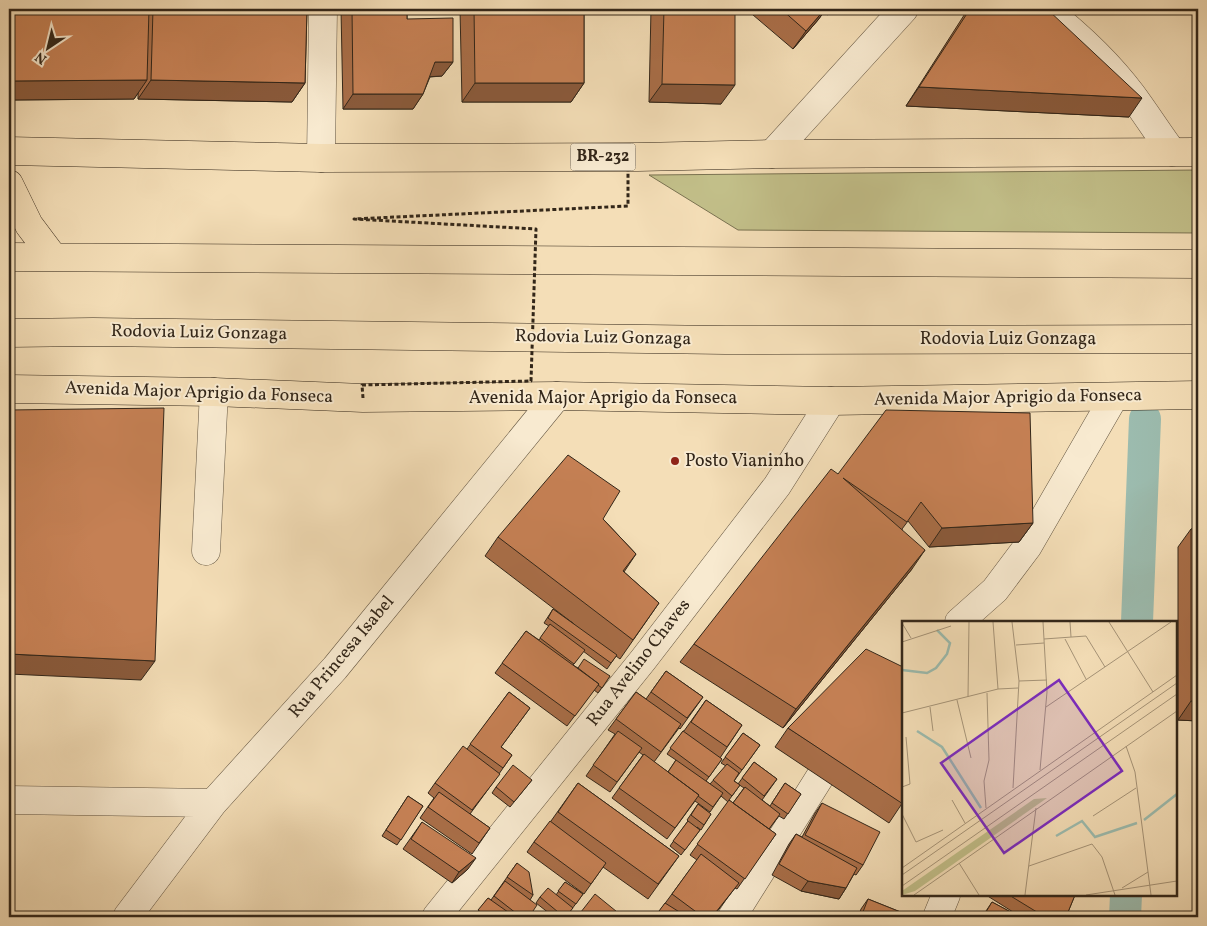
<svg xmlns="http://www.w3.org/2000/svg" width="1207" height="926" font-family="Vollkorn,serif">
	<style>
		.green { fill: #c2bf89; stroke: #7a7251 }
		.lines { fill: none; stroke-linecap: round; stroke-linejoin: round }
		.canal { stroke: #9cbcaf; stroke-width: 32 }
		.minor-casing { stroke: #625440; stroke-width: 29 }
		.major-casing { stroke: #322619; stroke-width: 29 }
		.highway-casing { stroke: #322619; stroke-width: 29 }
		.minor { stroke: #f8ead0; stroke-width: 28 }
		.major { stroke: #f4deb7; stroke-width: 28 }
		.highway { stroke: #f4deb7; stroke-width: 28 }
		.path-bridge { stroke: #322619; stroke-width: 3; stroke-dasharray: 4 2.5; stroke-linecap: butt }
		.wall { fill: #a96e48; stroke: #322619 }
		.shaded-wall { fill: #8a5a3b; stroke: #322619 }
		.building { fill: #c58054; stroke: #322619 }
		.poi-dot { fill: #8f2418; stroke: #f8ead0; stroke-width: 2 }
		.labels { text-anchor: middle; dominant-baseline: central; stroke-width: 4; stroke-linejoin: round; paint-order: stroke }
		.shield { fill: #f8ead0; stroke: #6d6150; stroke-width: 1 }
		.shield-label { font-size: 16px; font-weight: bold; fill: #322619 }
		.street-label { font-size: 18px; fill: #322619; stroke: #f8ead0 }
		.poi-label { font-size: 18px; fill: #322619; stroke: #f8ead0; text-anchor: start }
		.inset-river { fill: none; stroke: #9cbcaf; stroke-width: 2.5 }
		.inset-road { fill: none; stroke: #a69478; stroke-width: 1 }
		.view { fill: #7b2cbf; fill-opacity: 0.15; stroke: #7b2cbf; stroke-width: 2.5 }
		.inset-edge { fill: none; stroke: #322619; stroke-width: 2.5 }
	</style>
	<rect width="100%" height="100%" fill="#f4deb7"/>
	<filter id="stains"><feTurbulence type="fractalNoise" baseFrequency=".004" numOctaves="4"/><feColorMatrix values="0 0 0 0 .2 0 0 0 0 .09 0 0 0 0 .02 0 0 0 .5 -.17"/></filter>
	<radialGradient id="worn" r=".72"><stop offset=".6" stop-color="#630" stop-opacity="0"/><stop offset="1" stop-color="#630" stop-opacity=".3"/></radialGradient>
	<path class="green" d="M1198,170V233L738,230L649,175Z"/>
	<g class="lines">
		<path class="canal" d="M1137,622L1145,419
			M1125,917L1126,895"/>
		<g class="minor-casing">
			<path id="minor" d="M1045,9C1077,34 1108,63 1132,95C1146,114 1158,133 1172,152
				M772,154L904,9
				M321,158L323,9
				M206,551L214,392
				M959,622L995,590L1028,546L1114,397
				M9,800L213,803
				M127,917L213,803L335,668L557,396
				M436,917L643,660L777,486L831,401
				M732,917L840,745
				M937,917L946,895"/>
		</g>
		<g class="major-casing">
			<path id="major" d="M9,151L321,158L638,157L772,154L1198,152
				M9,389L214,392L363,398L557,396L831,401L1198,395"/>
		</g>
		<g class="highway-casing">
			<path id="highway" d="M9,184L29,225L53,257
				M9,257L1198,264
				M9,333L93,332L725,340L1198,339"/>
		</g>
		<use href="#minor" class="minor"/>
		<use href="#major" class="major"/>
		<use href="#highway" class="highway"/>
		<path class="path-bridge" d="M363,398L362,385L531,381L536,229L354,219L628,206V157"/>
	</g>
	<path class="wall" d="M9,9H307L305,83L292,102L138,99V93L134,99L9,100Z
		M341,9H407V19L453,62L442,76L430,77L423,94L413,109H343Z
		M460,9H584V83L571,102H462Z
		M651,9H735L721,104L649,102Z
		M746,9H834L828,15L824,12L818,20L793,49Z
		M968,9H1047L1129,117L906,106Z
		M838,474L1033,523L1019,542L929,547L908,521L902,529L912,569L783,728L680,662L694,644Z
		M603,519L636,554L624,572L659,603L620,659L616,656L607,669L583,651L573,665L578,668L610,676L598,693L594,690L567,726L495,673L526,631L539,640L549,626L544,623L553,609L574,624L485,556L498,537Z
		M1191,529H1198V721L1178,720V547Z
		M666,671L703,697L680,729L679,728L654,762L668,772L676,760L667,754L683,731H684L706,700L742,725L720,758L722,759L706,781L710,784L726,766L721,763L743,733L760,745L734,781L740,785L729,800L733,803L744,788L738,784L754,762L777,779L762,800L770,806L785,783L801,794L784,819L779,816L769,829L776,834L737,889L735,888L713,917H682L680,916L679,917H655L697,860L690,855L728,802L721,796L710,812L695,801L667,839L612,798L643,755L639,752L610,792L586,776L615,734L608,730L636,692L646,699Z
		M509,692L530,708L501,747L512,755L492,784L470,814L490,828L472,854L420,818L434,798L428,793L435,783L467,749Z
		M788,728L903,802L889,823L775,747Z
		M532,780L510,807L492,793L496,787Z
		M578,783L679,856L648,899L603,867L584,894L527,852L534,842L551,821Z
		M408,796L423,806L397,845L382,836Z
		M822,803L863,865L856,875L854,874L846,888L839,899L801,891L772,875L789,844L796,834L802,837L815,813Z
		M698,804L711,814L701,830L697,827L700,830L681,855L670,846L688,821L687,820Z
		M422,822L468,869L452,883L403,849Z
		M517,863L533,895L530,900L529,917H472L475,915L488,898L491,900Z
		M565,882L583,894L566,917H554L536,903L540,897L556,895Z
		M986,895H1075L1066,917H1021Z
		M868,899L913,917H858L861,909Z
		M992,902L1020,917H982Z"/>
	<path class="shaded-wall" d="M825,9H826L818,20L793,49L806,31Z
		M435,62H453L442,76L425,77Z
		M147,80L134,99L9,100V81Z
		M151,80L305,83L292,102L138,99Z
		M475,83H584L571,102H462Z
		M662,84L735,85L721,104L649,102Z
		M919,87L1142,98L1129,117L906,106Z
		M353,94H423L413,109H343Z
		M1033,523L1019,542L929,547L942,528Z
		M925,550L912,569L783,728L796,709Z
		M9,654L155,661L141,680L9,674Z
		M1191,701H1198V721L1178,720Z
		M476,858L468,869L452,883L459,872Z
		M808,881L846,888L839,899L801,891Z"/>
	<path class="building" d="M9,9H149L147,80L9,81Z
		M153,9H307L305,83L151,80Z
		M352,9H407V19L453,18V62H435L423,94H353Z
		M474,9H584V83H475Z
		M664,9H735V85L662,84Z
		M781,9H825L806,31Z
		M970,9H1047L1142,98L919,87Z
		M164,408L155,661L9,654V410Z
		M886,410L1030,413L1033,523L942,528L921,502L907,522L843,478L925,550L796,709L694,644L831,469L838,474Z
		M568,455L620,491L603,519L636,554L623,571L659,603L633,640L498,537Z
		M1191,529H1198V701H1191Z
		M553,609L617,655L611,663L548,618Z
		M550,624L585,650L574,664L540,638Z
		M526,631L599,684L575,716L502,663Z
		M866,649L903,667V804L788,728Z
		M584,659L610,676L602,688L598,685L599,684L578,668Z
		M666,671L703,697L687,718L651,692Z
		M509,692L530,708L501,747L512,755L503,768L470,744Z
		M636,692L681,724L661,752L616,719Z
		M706,700L742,725L727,747L691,722Z
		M618,731L642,748L617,782L593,765Z
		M683,731L722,759L709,777L670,748Z
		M743,733L760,745L742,770L725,757Z
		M463,746L500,774L472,810L435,783Z
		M644,754L699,795L675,828L619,788Z
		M676,760L723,793L713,807L698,796L699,795L668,772Z
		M754,762L777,779L764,796L742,778Z
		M727,764L739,773L734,781L740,785L732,796L713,780Z
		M513,765L532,780L514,802L496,787Z
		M578,783L679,856L658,884L558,812Z
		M785,783L801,794L788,814L772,803Z
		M745,787L780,814L769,829L733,803Z
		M439,792L490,828L479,843L428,807Z
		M408,796L423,806L401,840L386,830Z
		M729,800L776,834L745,879L697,844Z
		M822,803L880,832L863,865L805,835Z
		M698,804L711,814L704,825L691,815Z
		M550,821L606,863L591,884L534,842Z
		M688,821L700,830L685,850L673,841Z
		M422,822L476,858L459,872L411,839Z
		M796,834L857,868L846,888L808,881L779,864Z
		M701,854L739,883L712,917H703L672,894Z
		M517,863L529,872L533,895L507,877Z
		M505,881L537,905L529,917H521L494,896Z
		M565,882L583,894L576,904L558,891Z
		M548,888L573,908L565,917H564L540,897Z
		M595,894L622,916L621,917H577Z
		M1009,895H1075L1066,917H1045Z
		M488,898L515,917H488L478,910Z
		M868,899L913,917H861Z
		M992,902L1020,917H983Z
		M665,903L681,913L679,917H659L656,915Z
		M538,912L545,917H535Z
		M474,914L478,917H472Z"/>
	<circle class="poi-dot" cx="675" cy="461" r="5"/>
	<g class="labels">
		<rect class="shield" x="570.5" y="143.5" width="65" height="27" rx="4"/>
		<g class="shield-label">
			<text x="603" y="157">BR-232</text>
		</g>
		<g class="street-label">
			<text transform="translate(199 333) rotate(1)">Rodovia Luiz Gonzaga</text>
			<text transform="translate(603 338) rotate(1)">Rodovia Luiz Gonzaga</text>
			<text x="1008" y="339">Rodovia Luiz Gonzaga</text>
			<text transform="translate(199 393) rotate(2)">Avenida Major Aprigio da Fonseca</text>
			<text x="603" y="398">Avenida Major Aprigio da Fonseca</text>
			<text transform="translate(1008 398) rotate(-1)">Avenida Major Aprigio da Fonseca</text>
			<text transform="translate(342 657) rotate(-50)">Rua Princesa Isabel</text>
			<text transform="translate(639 663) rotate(-52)">Rua Avelino Chaves</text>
		</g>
		<g class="poi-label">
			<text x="685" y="461">Posto Vianinho</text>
		</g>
	</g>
	<g transform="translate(902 621)">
		<rect width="275" height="275" fill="#f4deb7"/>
		<path d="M145,177L13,270L0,274V270L132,178Z" fill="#c2bf89"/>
		<path class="inset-river" d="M0,49L25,52L34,47L45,33L48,22L35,9M15,110L40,126L79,187M242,199L275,173M154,215L180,200L193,216L235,202"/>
		<path class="inset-road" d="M91,1L96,68M110,1L117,60L111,167M168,1L169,16M207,1L251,71M0,2L9,17M142,18L184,15L203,46M163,18L184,58M0,21L49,5M114,24L142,22M117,60L145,59M66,76L67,1M55,79L69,137M28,86L31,110M144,86L269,1M0,92L96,68L116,67M224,125L233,151L249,274M138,149L145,71L141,1M0,166L8,163L4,116M50,179L63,202M84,187L82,160L87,139L85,72M0,193L14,221L41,209M191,195L234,167M57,242L77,274M127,245L190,223L200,236L213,274M0,247L275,54M0,254L275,62M0,265L275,73M220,267L246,251M12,274L275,90M123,274L134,187M184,274L275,260"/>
		<path class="view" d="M157,59L220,150L102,232L39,142Z"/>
		<rect width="275" height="275" class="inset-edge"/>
	</g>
	<rect width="1207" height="926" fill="none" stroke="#f4deb7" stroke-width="30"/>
	<rect x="10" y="10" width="1187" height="906" fill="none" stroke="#322619" stroke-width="2.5"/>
	<rect x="15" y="15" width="1177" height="896" fill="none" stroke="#322619"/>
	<g transform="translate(48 48) rotate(215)" stroke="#f8ead0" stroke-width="4" paint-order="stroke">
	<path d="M0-4L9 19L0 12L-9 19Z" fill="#322619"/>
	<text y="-8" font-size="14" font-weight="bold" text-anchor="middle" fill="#322619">N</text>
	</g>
	<rect width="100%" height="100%" filter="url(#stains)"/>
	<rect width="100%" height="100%" fill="url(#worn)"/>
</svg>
